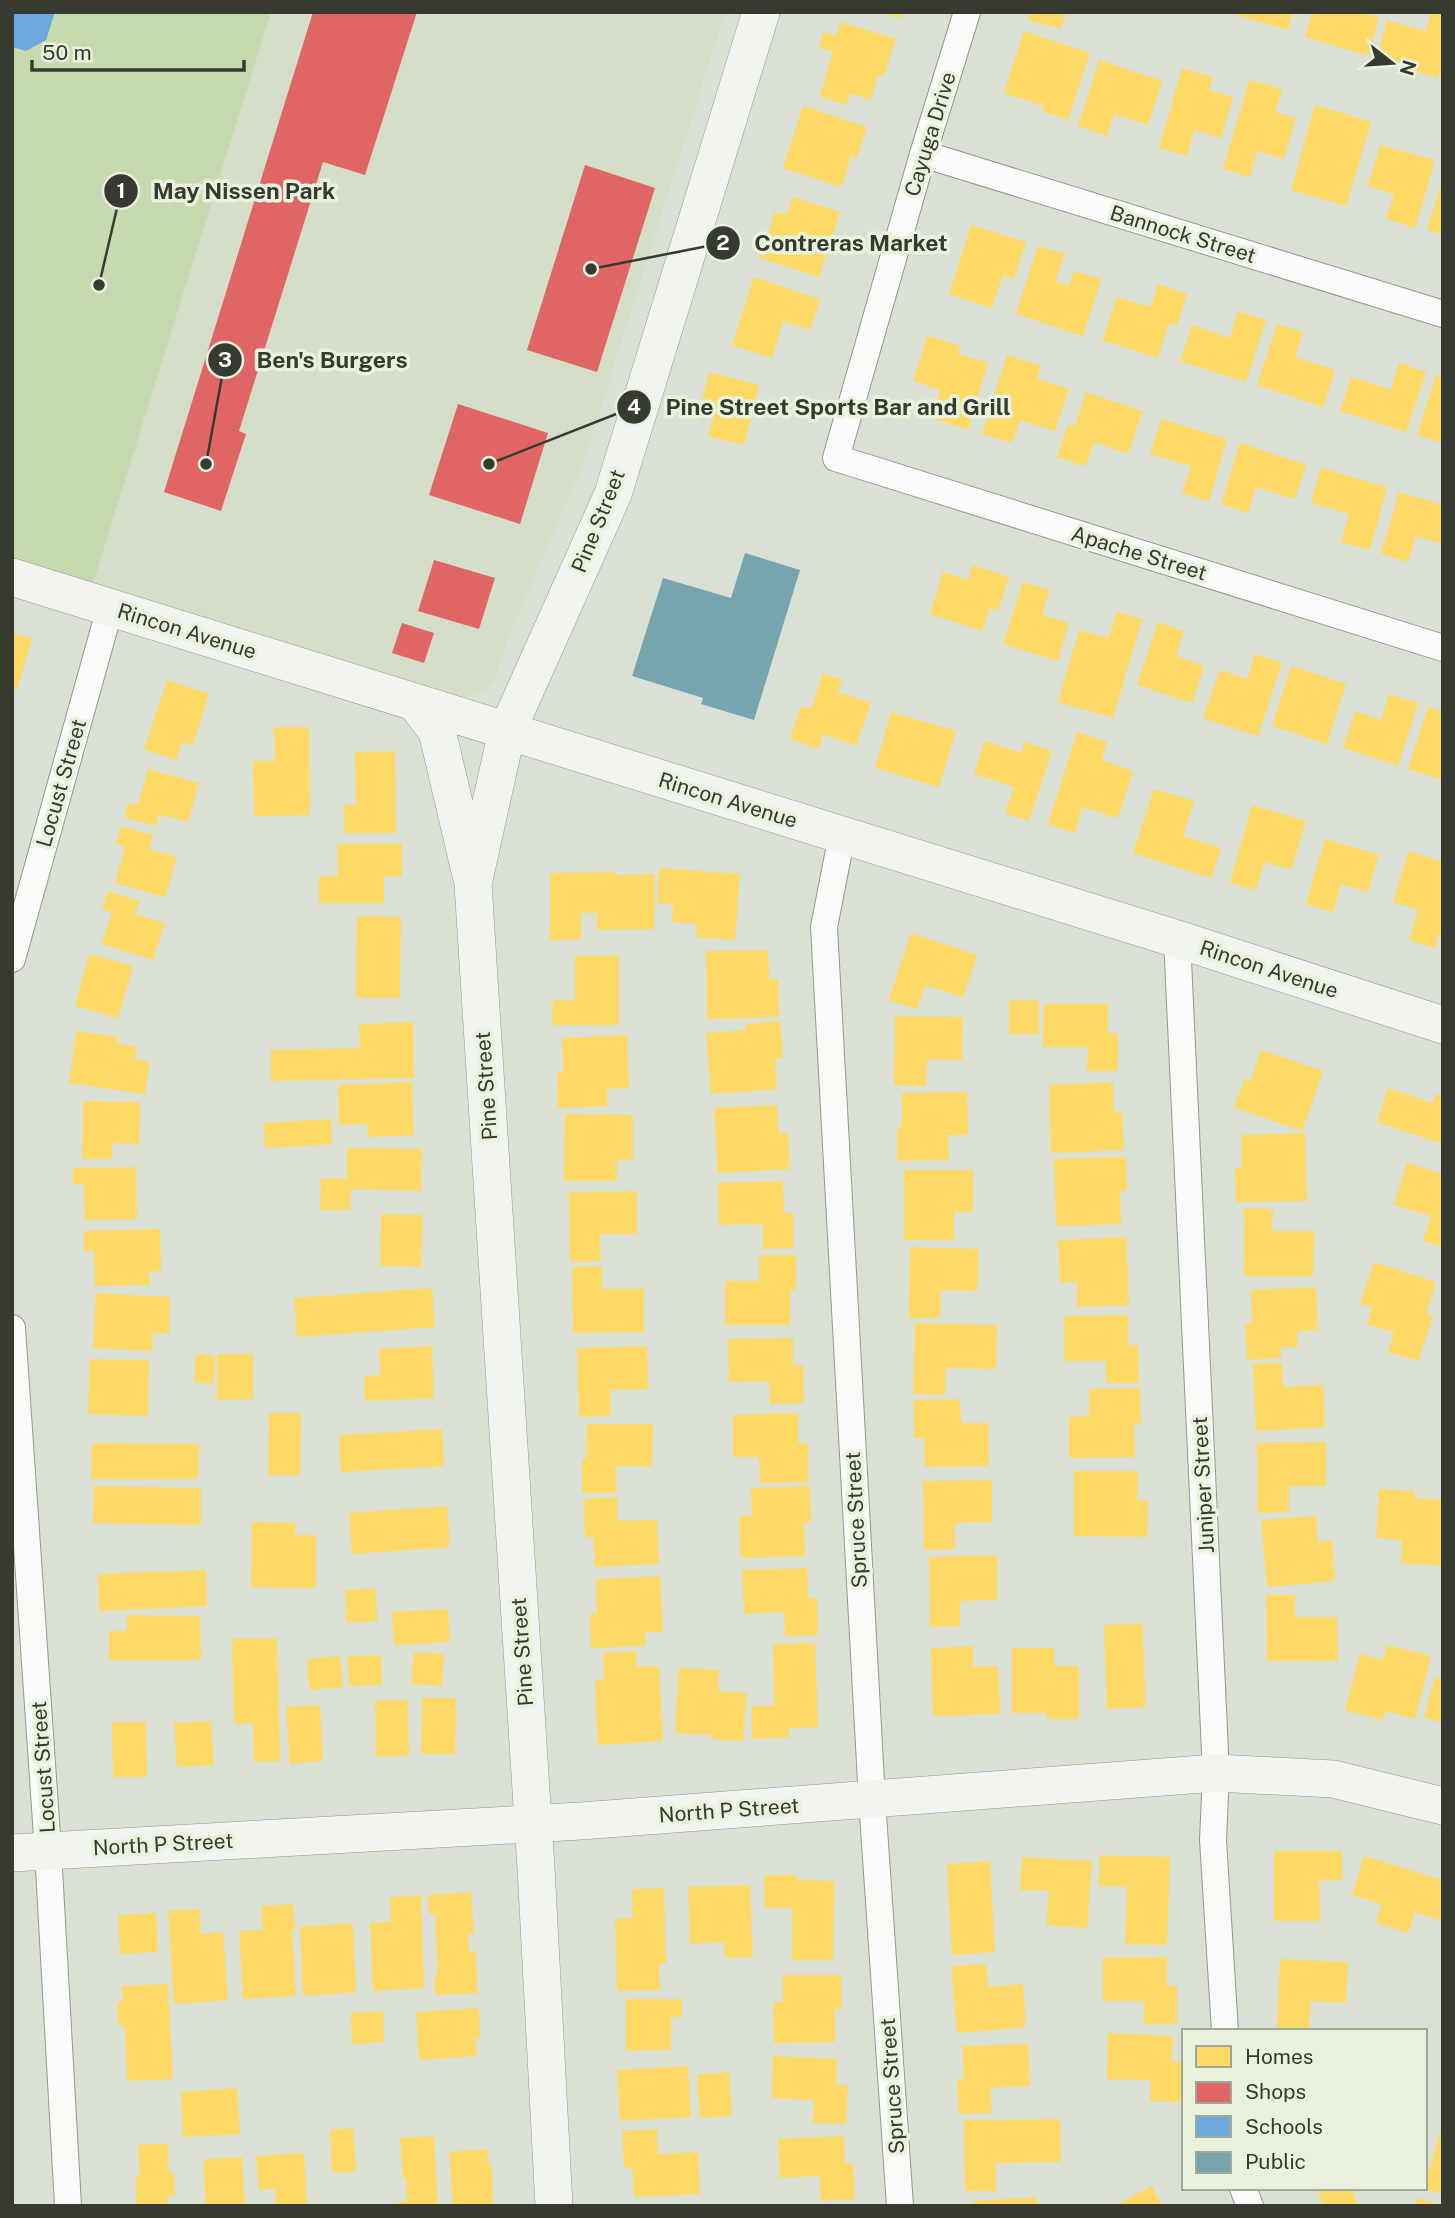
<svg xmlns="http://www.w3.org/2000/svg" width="1455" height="2218" font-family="'Public Sans',sans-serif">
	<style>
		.built { fill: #d5dec9 }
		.green { fill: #c7d9ae }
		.homes { fill: #ffd966 }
		.shops { fill: #e06666 }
		.schools { fill: #6fa8dc }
		.public { fill: #76a5af }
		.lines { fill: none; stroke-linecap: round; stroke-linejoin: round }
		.street-casing { stroke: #94988f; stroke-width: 28 }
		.secondary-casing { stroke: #94988f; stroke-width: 38 }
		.street { stroke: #fafaf9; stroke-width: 26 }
		.secondary { stroke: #f2f4ef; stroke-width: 37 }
		.labels { text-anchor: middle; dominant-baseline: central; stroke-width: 7; stroke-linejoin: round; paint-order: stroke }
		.street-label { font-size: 21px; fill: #363a31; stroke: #e8f2dd }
		.leader { fill: none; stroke: #363a31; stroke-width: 2.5 }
		.callout-dot { fill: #363a31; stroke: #e8f2dd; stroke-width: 2.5 }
		.mark-label { font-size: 21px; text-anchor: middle; font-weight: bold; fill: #fff }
		.callout-label { font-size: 23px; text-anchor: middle; font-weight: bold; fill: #363a31; stroke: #e8f2dd; stroke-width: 7; stroke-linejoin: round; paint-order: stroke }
	</style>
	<rect width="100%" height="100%" fill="#dbe0d5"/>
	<path class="built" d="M271,12H725L584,461L509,636L495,678L485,690L468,697L450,694L93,583Z"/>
	<path class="green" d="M12,12H271L93,583L12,558Z"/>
	<path class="homes" d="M881,12H903L901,19Z
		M1030,12H1066L1061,29L1028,20Z
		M1226,12H1293L1288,30Z
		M1312,12H1361L1379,18L1368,56L1305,37Z
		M1431,12H1443V63L1438,78L1376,60L1387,20L1426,31Z
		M841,22L896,39L884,76L878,74L871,100L850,93L846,105L820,96L833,52L819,47L824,32L836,36Z
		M1024,31L1090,53L1068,120L1042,111L1044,106L1004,93Z
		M1099,60L1162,81L1148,125L1114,114L1107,136L1078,126Z
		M1182,68L1213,77L1209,90L1233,97L1221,138L1194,130L1187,156L1159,148Z
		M1249,80L1282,89L1275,112L1296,118L1284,159L1257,151L1250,177L1223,169Z
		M1315,105L1371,122L1346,206L1291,190Z
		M803,106L867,127L857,158L851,156L841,187L783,168Z
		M1380,145L1435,160L1415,228L1386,219L1394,194L1368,186Z
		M1442,181H1443V235L1427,230Z
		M793,197L840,212L819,277L760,258L775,212L787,215Z
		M971,225L1026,242L1014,279L1003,275L992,308L949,294Z
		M1038,246L1065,254L1055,281L1069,286L1074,271L1101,279L1083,336L1016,314Z
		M754,277L820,299L810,330L783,321L772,358L732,345Z
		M1158,284L1187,294L1177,325L1169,323L1158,358L1102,340L1117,297L1151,307Z
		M1238,311L1266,320L1246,382L1180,361L1192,325L1230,338Z
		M1277,324L1303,332L1295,357L1335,370L1323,407L1257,385Z
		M927,336L960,346L958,354L988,363L968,430L931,418L940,390L913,381Z
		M1007,355L1041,366L1037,379L1069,389L1055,431L1020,420L1012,443L982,434Z
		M1399,363L1426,372L1406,432L1340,411L1351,377L1391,390Z
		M709,372L759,385L744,445L708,436L715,409L701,406Z
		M1436,375L1443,377V443L1417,435Z
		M1086,392L1142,411L1128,454L1094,442L1086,466L1057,457L1068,424L1075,426Z
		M1161,419L1227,439L1209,501L1182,493L1191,466L1150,454Z
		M1240,443L1306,465L1295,499L1256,487L1248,513L1221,504Z
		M1321,468L1387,487L1370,550L1341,542L1349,514L1311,503Z
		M1399,492L1443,505V544L1416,536L1408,562L1381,554Z
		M972,565L1009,577L998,611L990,608L982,631L930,614L943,572L968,580Z
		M1023,582L1049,590L1042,615L1069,623L1058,661L1003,644Z
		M1117,612L1142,619L1113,718L1058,702L1079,630L1108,638Z
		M1158,622L1184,631L1176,656L1204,666L1192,703L1137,685Z
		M12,633L32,638L17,690L12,689Z
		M1255,654L1282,663L1258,736L1203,718L1220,670L1247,679Z
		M1291,666L1346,684L1327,744L1272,726Z
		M823,673L842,680L838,692L871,703L856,746L823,734L818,749L790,739L801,706L811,709Z
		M167,680L209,694L193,745L182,742L176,760L144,749Z
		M1389,694L1418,703L1398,766L1343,748L1355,711L1381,720Z
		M1428,707L1443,711V780L1408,769Z
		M891,712L956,731L939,787L875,768Z
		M274,727H309L310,815L254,816L253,761H275Z
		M1077,732L1107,742L1102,760L1133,771L1118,818L1082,807L1075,833L1048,824Z
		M985,741L1021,753L1025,742L1052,751L1029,821L1005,813L1014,787L974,774Z
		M395,751L396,833H344V805H356L355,752Z
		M148,769L199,783L188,822L159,814L156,826L124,817L128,803L138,805Z
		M1154,789L1194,801L1183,836L1221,848L1211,878L1133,853Z
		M1252,805L1306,821L1291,870L1264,862L1256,890L1230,883Z
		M121,826L153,835L149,849L177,857L165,897L115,883L125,847L116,844Z
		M1325,839L1379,855L1368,892L1341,884L1333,912L1306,904Z
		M337,844H402V876H384V903H319V877L338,876Z
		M1409,851L1443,862V923L1435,948L1409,940L1418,910L1393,902Z
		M659,868L740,874L735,940L696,937L697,924L672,922L673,904L657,903Z
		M615,872L616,875L654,874V929L597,930V913H581V939L550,940V873Z
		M108,891L139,901L135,914L165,923L153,960L102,944L112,912L102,909Z
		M357,916L401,917L400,998H356Z
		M911,933L977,955L963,997L925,985L917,1009L889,1000Z
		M768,950L769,979H778L779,1017L707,1019L706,951Z
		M89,954L133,966L118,1018L75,1006Z
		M575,956H619V1025H552L553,1000H575Z
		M1009,1000H1039V1034H1009Z
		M1044,1004H1108V1033H1118V1071H1087L1088,1047H1043Z
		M895,1016L963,1017L962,1060L927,1059L926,1086L894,1085Z
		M780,1021L783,1058L775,1059L777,1089L711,1094L706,1033L746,1030V1024Z
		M413,1022L414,1078L271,1081V1050L360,1048L359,1024Z
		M76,1031L118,1037L117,1044L136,1046L135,1059L150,1062L145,1094L69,1083Z
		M627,1035L629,1088L607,1089V1106L558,1108L557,1073H563L562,1038Z
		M1261,1050L1323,1071L1302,1131L1234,1107L1245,1078L1251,1081Z
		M412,1082L414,1135L368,1137L367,1124L339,1125L338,1085Z
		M1113,1082L1114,1112H1122L1124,1150L1051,1153L1049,1085Z
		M1388,1088L1432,1103L1436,1094L1443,1096V1144L1377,1122Z
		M967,1092L968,1135H948L949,1160L897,1161V1127H902V1093Z
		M83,1101L140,1102L139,1144L112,1143V1159H82Z
		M777,1105L779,1134L788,1133L790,1169L718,1173L714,1108Z
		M565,1114L633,1115V1160H617V1181H564Z
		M331,1119L332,1144L265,1148L264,1123Z
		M1305,1133L1307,1201L1236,1202L1235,1168H1242L1241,1135Z
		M347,1148L422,1149L421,1191L351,1189L350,1210H320L321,1178L347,1179Z
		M1126,1157L1127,1191H1120L1121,1224L1056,1226L1054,1159Z
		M1407,1163L1443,1174V1247L1423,1241L1431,1216L1394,1205Z
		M136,1167L137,1219L85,1220L84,1184H73V1168Z
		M904,1170H973V1212H954V1240H904Z
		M783,1181L784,1213H793L794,1248L763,1249V1224L719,1225L718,1183Z
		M637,1191V1234H600L601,1261L570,1262L569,1192Z
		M1244,1208L1273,1209L1272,1231H1314L1313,1276H1244Z
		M381,1214L423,1215L421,1267L380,1266Z
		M160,1229L161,1271H149L150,1285L95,1286L94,1250L84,1251V1231Z
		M1126,1237L1129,1305L1077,1307V1282L1060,1283L1058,1240Z
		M910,1247L979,1249L977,1291L941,1290L940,1318H909Z
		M759,1255H796V1290H790V1325H725V1281H759Z
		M1374,1262L1436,1282L1426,1313L1433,1316L1418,1361L1388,1352L1394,1332L1367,1324L1372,1307L1360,1304Z
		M602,1266V1289H644V1332L573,1333L572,1267Z
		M1316,1287L1318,1330L1297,1331L1298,1347H1281V1358L1247,1360L1245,1324L1252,1323L1251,1290Z
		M432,1288L435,1327L297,1337L294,1298Z
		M96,1293L170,1297L169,1334L153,1333L152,1351L93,1348Z
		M1128,1315V1345H1138L1139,1383H1106V1361H1064V1316Z
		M915,1323L997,1325L996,1369L946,1368L945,1395L913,1394Z
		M793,1338V1365H803L804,1403L770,1404L769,1381L729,1382L728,1339Z
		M432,1346L434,1398L365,1401L364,1376L380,1375L379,1349Z
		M647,1346L648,1389L610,1390L611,1415L579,1417L577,1348Z
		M196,1354L215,1356L213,1384L194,1382Z
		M217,1354H253V1399L217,1400Z
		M90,1359L149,1360L148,1416L88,1414Z
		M1282,1363L1283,1387L1323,1385L1325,1427L1256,1431L1253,1364Z
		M1140,1388L1141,1423H1134L1135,1457L1069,1458V1417L1089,1416V1389Z
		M960,1399L961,1423H988L989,1466L925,1467L924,1438H914V1400Z
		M269,1413H301L300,1475H268Z
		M798,1413V1443H808V1482L760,1483L759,1457H733V1415Z
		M587,1424H653L652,1466H616V1493H582V1459H586Z
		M442,1429L444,1466L341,1472L339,1435Z
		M1326,1442V1486H1289V1512L1258,1513L1257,1443Z
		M92,1443L199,1444L198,1479H91Z
		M1074,1471H1138L1137,1500H1148L1147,1537L1074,1536Z
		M992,1480V1522L955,1523V1549L924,1550L923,1481Z
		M94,1486L201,1488V1525L93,1523Z
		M810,1486L811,1522H804L805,1556L741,1558L739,1516H752L751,1488Z
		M1379,1489L1415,1491L1414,1498L1443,1500V1566L1401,1563L1402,1540L1376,1538Z
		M617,1497L618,1521L657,1520L659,1564L595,1567L593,1537H585L583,1499Z
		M447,1506L450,1547L352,1554L349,1513Z
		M1316,1516L1318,1542L1332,1540L1335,1581L1267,1587L1261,1520Z
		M252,1522L295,1523V1535H316V1588L251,1587Z
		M997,1555V1600L960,1601V1626L930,1627L929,1557Z
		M807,1568L808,1598H817L818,1635L785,1636L784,1612L744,1614L742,1570Z
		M206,1570L207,1606L99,1611L98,1574Z
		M660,1576L663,1632H645V1646L591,1648L590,1614H597L596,1579Z
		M375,1588L378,1621L347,1623L345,1590Z
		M1266,1595H1295V1617H1337L1338,1661H1267Z
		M448,1609L450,1642L394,1645L392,1612Z
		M127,1615L200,1616L201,1660H109V1631H127Z
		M1142,1623L1146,1707L1107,1709L1104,1625Z
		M277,1638L280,1761L254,1762L253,1723L234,1724L232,1639Z
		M815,1643L818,1727L789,1728L790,1737L752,1739L751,1706H774L773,1644Z
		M1387,1645L1431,1656L1415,1719L1385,1711L1383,1720L1345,1710L1360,1654L1383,1660Z
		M973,1646V1667L998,1666L1000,1714L933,1716L931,1648Z
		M1012,1648H1054V1666H1079V1719H1047V1713H1012Z
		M636,1651L637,1667L659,1666L663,1741L598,1745L595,1680L604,1679L603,1653Z
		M414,1652L444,1654L442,1686L411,1684Z
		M381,1655L382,1685L349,1686L348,1656Z
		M340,1656L343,1687L310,1690L307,1659Z
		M679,1668L719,1670L718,1691L747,1693L743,1741L712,1739V1735L675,1733Z
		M1435,1677L1443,1679V1723L1424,1717Z
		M422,1698H456L455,1754H421Z
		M408,1700L409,1756L376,1757L375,1701Z
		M320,1705L323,1761L290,1764L286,1707Z
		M211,1721L214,1765L177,1767L174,1723Z
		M112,1722H146L147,1777H113Z
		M1274,1851H1342V1880H1319L1320,1921H1274Z
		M1099,1855L1170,1857L1167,1945L1125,1944L1127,1887L1099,1886Z
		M1364,1856L1443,1880V1912L1440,1920L1415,1912L1408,1933L1376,1923L1382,1904L1352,1895Z
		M1022,1857L1092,1861L1087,1928L1046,1925L1049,1891L1020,1890Z
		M990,1861L995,1952L952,1955L947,1864Z
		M764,1875H797V1880L834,1881L833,1960H792V1908L764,1907Z
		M750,1885L753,1957L725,1958L724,1942L690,1944L688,1887Z
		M664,1888L666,1964H659L660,1990L617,1991L615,1919L633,1918L632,1889Z
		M471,1892L474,1934H468L469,1952L475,1951L478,1993L435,1995L434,1978L438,1972L435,1914H429L428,1895Z
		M421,1895L424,1988L373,1991L370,1923L391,1922L390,1897Z
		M293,1904L295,1931H292L296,1996L243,1999L239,1931L263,1930L261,1906Z
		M200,1909L201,1934L223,1932L228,2000L174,2004L168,1911Z
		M156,1913L158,1952L120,1954L118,1915Z
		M353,1923L356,1992L303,1996L300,1927Z
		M1167,1957V1986H1177V2024H1144V2001H1103V1958Z
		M1280,1959L1348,1962L1346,2003L1311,2001L1309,2030L1277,2028Z
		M986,1964L988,1987L1023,1984L1026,2027L957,2033L951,1966Z
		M783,1975H841L842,2009H835V2042L774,2043L773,2002H783Z
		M168,1984L173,2079L127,2081L125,2027L118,2023L117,2004L123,1999L122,1986Z
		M626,1999H682V2017H671V2050L626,2051Z
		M479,2008L480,2038L475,2039L477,2056L419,2060L416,2012Z
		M383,2011L384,2042L352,2044L351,2013Z
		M1108,2033L1173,2036L1172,2062H1184L1183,2102L1150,2101V2080L1107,2079Z
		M1028,2044L1030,2086L990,2088L992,2113L959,2114L957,2079H964L962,2046Z
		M773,2056L837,2059L836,2085H848L846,2124L813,2123L814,2100L772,2098Z
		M688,2066L691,2117L620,2121L617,2070Z
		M729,2072L732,2116L700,2118L697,2075Z
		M237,2088L240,2134L183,2137L181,2092Z
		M1060,2119L1061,2162L996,2163V2191H965L964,2120Z
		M353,2128L356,2171L332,2173L330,2130Z
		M657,2129L658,2154L698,2152L700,2194L634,2197L632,2168H624L622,2131Z
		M1440,2132H1443V2194L1425,2189V2166L1430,2168Z
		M434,2136L438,2206H397V2202L407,2201L406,2178H403L400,2138Z
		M844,2136L845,2164L853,2163L855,2199L821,2201L820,2176L780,2178L778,2139Z
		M167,2143L169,2173H174L175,2196H167L168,2206H137L135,2177H140L138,2145Z
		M488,2149L489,2166H492L493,2206H453L449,2152Z
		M304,2153L307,2206H276L275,2189L259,2190L256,2156Z
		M242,2157L245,2206H206L203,2159Z
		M1152,2186L1162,2206H1114Z
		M1317,2188H1352L1358,2206H1323Z
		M1037,2197L1038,2206H973V2201Z
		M1417,2198L1440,2205V2206H1414Z"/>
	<path class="shops" d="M313,12H417L365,175L323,162L239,431L246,434L221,511L164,492Z
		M585,165L655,188L597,372L527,350Z
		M458,404L548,433L520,524L429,495Z
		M434,560L495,578L479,629L418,611Z
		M402,623L434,633L424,663L392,653Z"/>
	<path class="schools" d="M12,12H55L46,40L26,51L12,47Z"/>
	<path class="public" d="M745,553L800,570L754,720L701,704L703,698L632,676L663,578L731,598Z"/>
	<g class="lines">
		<g class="street-casing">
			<path id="street" d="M967,12L923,154L836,458L1443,648
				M923,154L1443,314
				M842,835L824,927L872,1800L900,2206
				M1177,939L1216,1773L1213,1840L1225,2031
				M12,959L110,608
				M12,1328L48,1851L68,2206
				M1243,2188L1250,2206"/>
		</g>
		<g class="secondary-casing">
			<path id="secondary" d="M12,577L1177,939L1443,1025
				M415,702L437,731L471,875
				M12,1853L581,1821L1216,1773L1333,1779L1443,1806
				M554,2206L536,1868L473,884L507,731L613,494L761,12"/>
		</g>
		<use href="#street" class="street"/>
		<use href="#secondary" class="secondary"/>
	</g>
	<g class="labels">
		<g class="street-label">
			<text transform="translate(930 134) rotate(-73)">Cayuga Drive</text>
			<text transform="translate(1183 234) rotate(17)">Bannock Street</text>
			<text transform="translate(598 521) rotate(-68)">Pine Street</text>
			<text transform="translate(1139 553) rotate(17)">Apache Street</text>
			<text transform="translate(187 631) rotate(17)">Rincon Avenue</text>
			<text transform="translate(61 783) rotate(-74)">Locust Street</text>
			<text transform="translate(728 800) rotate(17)">Rincon Avenue</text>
			<text transform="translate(1269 969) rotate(18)">Rincon Avenue</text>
			<text transform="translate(486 1086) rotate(-94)">Pine Street</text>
			<text transform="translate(1203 1485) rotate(-93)">Juniper Street</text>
			<text transform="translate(856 1520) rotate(-93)">Spruce Street</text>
			<text transform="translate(522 1652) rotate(-94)">Pine Street</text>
			<text transform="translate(43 1767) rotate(-94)">Locust Street</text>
			<text transform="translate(729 1810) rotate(-4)">North P Street</text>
			<text transform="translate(163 1844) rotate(-3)">North P Street</text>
			<text transform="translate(892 2086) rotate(-94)">Spruce Street</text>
		</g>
	</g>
	<path class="leader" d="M99 285L121 191M591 269L723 243M206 464L225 360M489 464L634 407"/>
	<g class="callout-dot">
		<circle cx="99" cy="285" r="7"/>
		<circle cx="591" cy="269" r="7"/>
		<circle cx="206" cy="464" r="7"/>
		<circle cx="489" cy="464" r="7"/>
		<circle cx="121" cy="191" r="18"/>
		<circle cx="723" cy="243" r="18"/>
		<circle cx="225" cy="360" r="18"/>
		<circle cx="634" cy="407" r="18"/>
	</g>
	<g class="mark-label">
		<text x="121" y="198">1</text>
		<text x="723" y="250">2</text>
		<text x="225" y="367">3</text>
		<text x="634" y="414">4</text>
	</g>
	<g class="callout-label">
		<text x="244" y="199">May Nissen Park</text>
		<text x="851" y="251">Contreras Market</text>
		<text x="332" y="368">Ben's Burgers</text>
		<text x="838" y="415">Pine Street Sports Bar and Grill</text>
	</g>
	<rect width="1455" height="2218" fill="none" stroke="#363a31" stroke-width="28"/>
	<rect x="1182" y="2029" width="245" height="161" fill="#e8f2dd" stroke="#a1a898" stroke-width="2"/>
	<rect x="1196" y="2046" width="35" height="21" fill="#ffd966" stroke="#a1a898" stroke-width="2"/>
	<text x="1245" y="2064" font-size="21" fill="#363a31">Homes</text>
	<rect x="1196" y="2082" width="35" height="21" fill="#e06666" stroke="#a1a898" stroke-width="2"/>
	<text x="1245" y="2099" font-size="21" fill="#363a31">Shops</text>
	<rect x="1196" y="2116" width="35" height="21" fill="#6fa8dc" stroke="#a1a898" stroke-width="2"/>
	<text x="1245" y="2134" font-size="21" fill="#363a31">Schools</text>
	<rect x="1196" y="2152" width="35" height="21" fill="#76a5af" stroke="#a1a898" stroke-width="2"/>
	<text x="1245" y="2169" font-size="21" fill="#363a31">Public</text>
	<g transform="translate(1392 63) rotate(107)" stroke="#e8f2dd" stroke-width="5" paint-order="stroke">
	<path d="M0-5L12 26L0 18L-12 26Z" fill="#363a31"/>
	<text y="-10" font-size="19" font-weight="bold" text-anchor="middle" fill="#363a31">N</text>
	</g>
	<path d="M32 60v10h212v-10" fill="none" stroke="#363a31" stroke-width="3.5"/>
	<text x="42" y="60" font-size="21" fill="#363a31" stroke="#e8f2dd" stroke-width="5" paint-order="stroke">50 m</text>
</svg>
